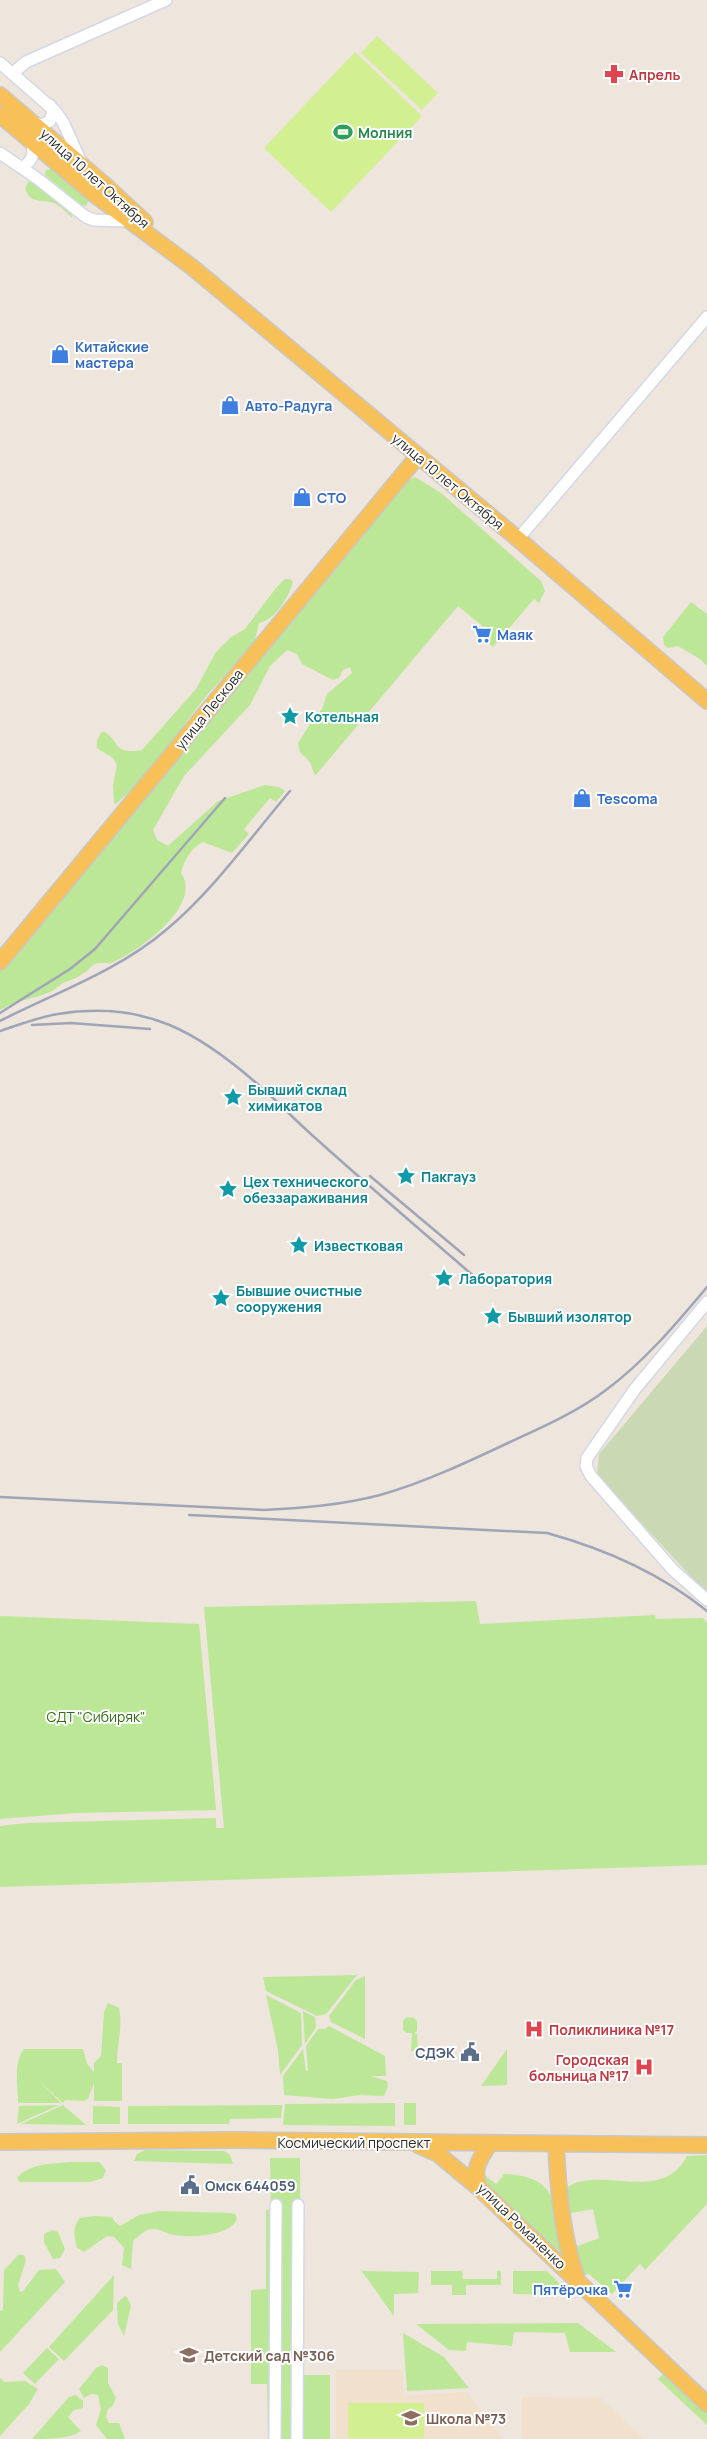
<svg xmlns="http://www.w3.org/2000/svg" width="707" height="2439" font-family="Manrope,sans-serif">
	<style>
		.education { fill: #f0e0cc }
		.green { fill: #bce797 }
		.cemetery { fill: #cad9b3 }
		.pitch { fill: #d2ef92 }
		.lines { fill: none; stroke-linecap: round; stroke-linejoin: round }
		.minor-casing { stroke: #d2d8e5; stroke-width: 14 }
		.major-casing { stroke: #c8c8c8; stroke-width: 18 }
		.minor { stroke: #fff; stroke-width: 11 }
		.major { stroke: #f8c058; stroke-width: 15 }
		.rail { stroke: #9fa5b7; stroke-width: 2.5 }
		.labels { text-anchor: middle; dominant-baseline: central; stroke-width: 4; stroke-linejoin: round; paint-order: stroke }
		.health-label { font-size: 14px; font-weight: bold; fill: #be3a42; stroke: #fff; text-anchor: start }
		.leisure-label { font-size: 14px; font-weight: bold; fill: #27864d; stroke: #fff; text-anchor: start }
		.street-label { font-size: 14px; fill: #2b2b2b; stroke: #fff }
		.shop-label { font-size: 14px; font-weight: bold; fill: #366cbe; stroke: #fff; text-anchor: start }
		.culture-label { font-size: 14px; font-weight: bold; fill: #0d838f; stroke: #fff; text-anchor: start }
		.park-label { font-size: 14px; fill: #336e16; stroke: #fff }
		.service-label { font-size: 14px; font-weight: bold; fill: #4e5e75; stroke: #fff; text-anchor: end }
		.education-label { font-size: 14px; font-weight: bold; fill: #785e54; stroke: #fff; text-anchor: start }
	</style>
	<rect width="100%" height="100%" fill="#eee5dd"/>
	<path class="education" d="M336,2370H403V2396L467,2392L503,2439H336Z
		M522,2397L601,2398L644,2439H522Z"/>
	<path class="green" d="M50,169L58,172L89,199L86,206L81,205L45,175L46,170Z
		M29,181H33L72,214V218C67,213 61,207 56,204C45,198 30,206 25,188Z
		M415,477L441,493L541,581L545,591L539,603L534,599L493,647L481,636L486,629L458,606L315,776L310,762L300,752L298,743L312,721L322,709L327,694L352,673L350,667L343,670L339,678L333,680L302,664L297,654L287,650L270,666L250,705L184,776L153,830L157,840L168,846L218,801L265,785L279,787L285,791L276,802L270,798L244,829L249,834L232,853L203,842C191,848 184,860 181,873C204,905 137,953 111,963C106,964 100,962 95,964C92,965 89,969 87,971C79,977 71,980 63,983C58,986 55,990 50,992C32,1000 18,999 0,1010V966L400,485Z
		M285,579H290L293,582C289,597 275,620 259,623L254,644L207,695L140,782L116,804L114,803L113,785L117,765L113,758L97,748C96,741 98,736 103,731C121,741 112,755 142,750L196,689L216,652L230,638L245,629L276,588Z
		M691,602L707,614V666L700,659L678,646L668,648L664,645L663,637Z
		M476,1601L480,1624L655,1615L656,1619L703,1618L707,1623V1865L0,1887V1826L27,1823L216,1818V1828H224L204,1607Z
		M0,1616L199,1624L216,1810L76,1813L0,1819Z
		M357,1975L326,2014L317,2016L266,1991L263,1977Z
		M365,1976V2039L331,2022L329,2016L356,1980Z
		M266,1995L301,2013L302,2045L280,2075L278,2050Z
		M108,2003L119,2008C123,2026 117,2044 117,2063H122V2101H94V2083L88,2099L84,2101L65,2100L63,2103L38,2080L61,2103H18C18,2085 13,2063 24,2049H83L87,2064L94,2072V2063L101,2056L104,2012Z
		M303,2011L315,2017L316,2027L305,2044Z
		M407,2017L414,2018L417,2021V2031L414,2033L417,2034L418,2051H411L412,2033H406L403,2030V2021Z
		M329,2026L385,2056L386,2076H370L387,2081L388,2086L384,2096L359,2095L333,2099L284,2095L283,2076L303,2049L306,2071H308L306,2046L318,2029H325Z
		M507,2049V2085L481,2086Z
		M395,2103V2126L283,2125L285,2104Z
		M404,2103H416V2125H404Z
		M59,2105L17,2124L19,2106Z
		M63,2105L86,2125L21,2124Z
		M282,2105L281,2118L230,2119L229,2124H128V2106Z
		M93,2106L120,2107V2124H93Z
		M145,2150L224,2151L230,2155L233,2164L134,2161L137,2154Z
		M707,2155V2204L645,2270L640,2264L612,2294L589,2274L581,2276L573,2248L599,2238L593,2209L566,2214L565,2189C597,2163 662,2206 687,2156Z
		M270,2158H300L301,2375H330V2439H268L267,2384H251V2290L266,2289V2210L271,2209Z
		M70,2162H99L106,2170L103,2178L90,2182H20L17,2178C31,2163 50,2164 70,2162Z
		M483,2174L496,2184L503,2176L502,2174C561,2175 555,2207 561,2255L485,2188Z
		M160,2211L230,2213L235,2214L237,2218C233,2236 189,2238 174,2235C167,2234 159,2228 152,2229C145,2229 138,2237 133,2241L131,2269L122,2265L124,2248L114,2237L107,2236L84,2252L77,2248C74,2236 72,2228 80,2218L94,2216L112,2217L115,2222L120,2226L139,2215Z
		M53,2230L58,2232L65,2249L60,2258L53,2259L44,2242V2234Z
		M18,2255H24L26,2260L18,2285L20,2292L23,2291L39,2270L56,2269L65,2282L0,2352V2311L3,2310L4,2270Z
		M361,2271L419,2272L418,2293L394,2294V2316C382,2301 373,2285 361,2271Z
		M431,2271H462L463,2279H497V2271H501V2285H466V2295H452V2285H431Z
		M513,2271H547L571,2295L513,2294Z
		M114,2275L113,2310L64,2361L49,2347Z
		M125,2296L127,2297L131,2306L124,2336L118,2324L117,2303Z
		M578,2323L616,2352H570L565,2333L514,2332L512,2346L467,2342L466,2351L449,2350L416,2324Z
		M403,2333L444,2357L469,2388L407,2391Z
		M47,2348L59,2359L35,2384L23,2373Z
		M102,2365L108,2368V2383L116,2398L112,2407L108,2409L106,2417L109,2423H119L125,2439H107L96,2425L101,2409L98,2395L91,2394L84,2398L79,2389L96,2368Z
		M666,2371L707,2410V2425L658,2379Z
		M0,2378L4,2382L25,2381L38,2389L29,2404L0,2436Z
		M76,2395L83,2401V2408L74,2410L68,2417L81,2431C69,2439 49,2439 32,2439L69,2397Z"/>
	<path class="cemetery" d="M707,1326V1594L597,1475L599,1454Z"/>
	<path class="pitch" d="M377,36L438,93L422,110L361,53Z
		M355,52L422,116L331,212L264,148Z
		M348,2403H424V2438H348Z"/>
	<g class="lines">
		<g class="minor-casing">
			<path id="minor" d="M0,63L55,111L63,122L82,164
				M13,73L26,62L166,0
				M33,122L42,125L50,121L53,112L50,105
				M0,153L38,179L86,217L94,220L129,221
				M22,168C33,160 35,154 31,141
				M518,539L707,317
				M707,1302L635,1389L587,1458L586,1466L591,1476L673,1570L707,1600
				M275,2439L276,2205
				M297,2439L298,2205"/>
		</g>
		<g class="major-casing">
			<path id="major" d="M0,95L106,186L145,222
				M0,115L95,195L192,267L518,539L707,701
				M0,962L418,456
				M0,2142L232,2140L707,2145
				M490,2143C480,2158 471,2170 480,2189L707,2404
				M556,2144C558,2189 562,2233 576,2276
				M418,2145L438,2154L480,2189"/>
		</g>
		<use href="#minor" class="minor"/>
		<use href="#major" class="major"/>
		<path class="rail" d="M0,1013L70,969L95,949L225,798
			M0,1021C55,993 118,971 166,930C212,892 251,837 290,791
			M32,1025L71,1023L150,1029
			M0,1031C19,1025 38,1017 58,1014C145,1000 199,1032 262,1088C279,1103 295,1120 312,1135C366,1184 422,1231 477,1279
			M370,1176L464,1255
			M0,1497L264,1510C303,1508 342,1505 380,1495C423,1483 470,1461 510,1442C543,1427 577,1412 606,1390C645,1361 676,1324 707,1287
			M189,1515L547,1533C605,1549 660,1573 707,1611"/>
	</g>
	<defs>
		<g id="pharmacy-bare" transform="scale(1.5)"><path d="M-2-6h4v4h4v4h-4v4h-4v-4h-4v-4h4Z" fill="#e0444e" stroke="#fff" stroke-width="2.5" paint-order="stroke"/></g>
		<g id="stadium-bare" transform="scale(1.5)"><path d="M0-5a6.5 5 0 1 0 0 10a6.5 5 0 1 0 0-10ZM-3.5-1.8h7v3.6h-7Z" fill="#2e9e5b" stroke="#fff" stroke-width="2.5" paint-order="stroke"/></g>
		<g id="shop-bare" transform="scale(1.5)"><path d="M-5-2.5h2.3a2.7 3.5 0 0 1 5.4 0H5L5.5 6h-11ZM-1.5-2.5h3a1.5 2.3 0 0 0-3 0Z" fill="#3f7fe0" stroke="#fff" stroke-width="2.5" paint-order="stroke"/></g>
		<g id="supermarket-bare" transform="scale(1.5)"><path d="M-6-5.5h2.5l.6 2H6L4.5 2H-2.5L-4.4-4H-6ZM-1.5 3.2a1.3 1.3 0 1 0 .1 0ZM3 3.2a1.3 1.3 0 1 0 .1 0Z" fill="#3f7fe0" stroke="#fff" stroke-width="2.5" paint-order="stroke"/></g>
		<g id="sight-bare" transform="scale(1.5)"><path d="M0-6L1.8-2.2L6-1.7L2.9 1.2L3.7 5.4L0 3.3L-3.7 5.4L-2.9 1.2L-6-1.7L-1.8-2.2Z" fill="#0f9aa8" stroke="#fff" stroke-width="2.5" paint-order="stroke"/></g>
		<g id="hospital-bare" transform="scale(1.5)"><path d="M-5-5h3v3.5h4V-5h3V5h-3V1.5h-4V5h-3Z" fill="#e0444e" stroke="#fff" stroke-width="2.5" paint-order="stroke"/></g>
		<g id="civic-bare" transform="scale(1.5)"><path d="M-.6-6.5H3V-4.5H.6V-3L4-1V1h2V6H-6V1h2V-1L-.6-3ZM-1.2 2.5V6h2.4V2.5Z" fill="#5c6f8a" stroke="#fff" stroke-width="2.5" paint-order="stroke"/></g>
		<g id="school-bare" transform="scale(1.5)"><path d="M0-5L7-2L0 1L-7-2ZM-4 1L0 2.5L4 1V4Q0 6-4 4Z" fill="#8d6e63" stroke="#fff" stroke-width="2.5" paint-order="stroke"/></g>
	</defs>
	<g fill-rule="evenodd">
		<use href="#pharmacy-bare" x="614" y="74"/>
		<use href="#stadium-bare" x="343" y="132"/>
		<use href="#shop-bare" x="60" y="354"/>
		<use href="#shop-bare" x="230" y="405"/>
		<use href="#shop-bare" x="302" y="497"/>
		<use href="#supermarket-bare" x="482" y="634"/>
		<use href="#sight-bare" x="290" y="716"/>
		<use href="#shop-bare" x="582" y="798"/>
		<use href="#sight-bare" x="233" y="1097"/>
		<use href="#sight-bare" x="406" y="1176"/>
		<use href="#sight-bare" x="228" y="1189"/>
		<use href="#sight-bare" x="299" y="1245"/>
		<use href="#sight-bare" x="444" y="1278"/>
		<use href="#sight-bare" x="221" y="1298"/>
		<use href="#sight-bare" x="493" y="1316"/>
		<use href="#hospital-bare" x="534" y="2029"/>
		<use href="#civic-bare" x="470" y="2052"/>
		<use href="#hospital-bare" x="644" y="2067"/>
		<use href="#civic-bare" x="190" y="2185"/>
		<use href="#supermarket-bare" x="623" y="2289"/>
		<use href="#school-bare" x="189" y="2355"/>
		<use href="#school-bare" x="411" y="2418"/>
	</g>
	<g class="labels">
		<g class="health-label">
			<text x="629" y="74">Апрель</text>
			<text x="549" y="2029">Поликлиника №17</text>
			<text x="629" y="2059" text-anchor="end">Городская<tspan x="629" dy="16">больница №17</tspan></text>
		</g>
		<g class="leisure-label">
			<text x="358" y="132">Молния</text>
		</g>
		<g class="street-label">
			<text transform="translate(95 178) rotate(42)">улица 10 лет Октября</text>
			<text transform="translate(448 481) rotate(40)">улица 10 лет Октября</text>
			<text transform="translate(209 709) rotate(-51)">улица Лескова</text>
			<text x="354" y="2142">Космический проспект</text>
			<text transform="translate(522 2226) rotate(44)">улица Романенко</text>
		</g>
		<g class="shop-label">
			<text x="75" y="346">Китайские<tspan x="75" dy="16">мастера</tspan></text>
			<text x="245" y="405">Авто-Радуга</text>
			<text x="317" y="497">СТО</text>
			<text x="497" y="634">Маяк</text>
			<text x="597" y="798">Tescoma</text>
			<text x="608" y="2289" text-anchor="end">Пятёрочка</text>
		</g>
		<g class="culture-label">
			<text x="305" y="716">Котельная</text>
			<text x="248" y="1089">Бывший склад<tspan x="248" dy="16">химикатов</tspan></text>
			<text x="421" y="1176">Пакгауз</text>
			<text x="243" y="1181">Цех технического<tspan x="243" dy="16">обеззараживания</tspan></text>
			<text x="314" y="1245">Известковая</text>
			<text x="459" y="1278">Лаборатория</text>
			<text x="236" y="1290">Бывшие очистные<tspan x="236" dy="16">сооружения</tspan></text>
			<text x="508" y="1316">Бывший изолятор</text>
		</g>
		<g class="park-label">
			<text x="96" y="1716">СДТ "Сибиряк"</text>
		</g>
		<g class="service-label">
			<text x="455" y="2052">СДЭК</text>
			<text x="205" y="2185" text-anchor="start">Омск 644059</text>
		</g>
		<g class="education-label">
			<text x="204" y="2355">Детский сад №306</text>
			<text x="426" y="2418">Школа №73</text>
		</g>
	</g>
</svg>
